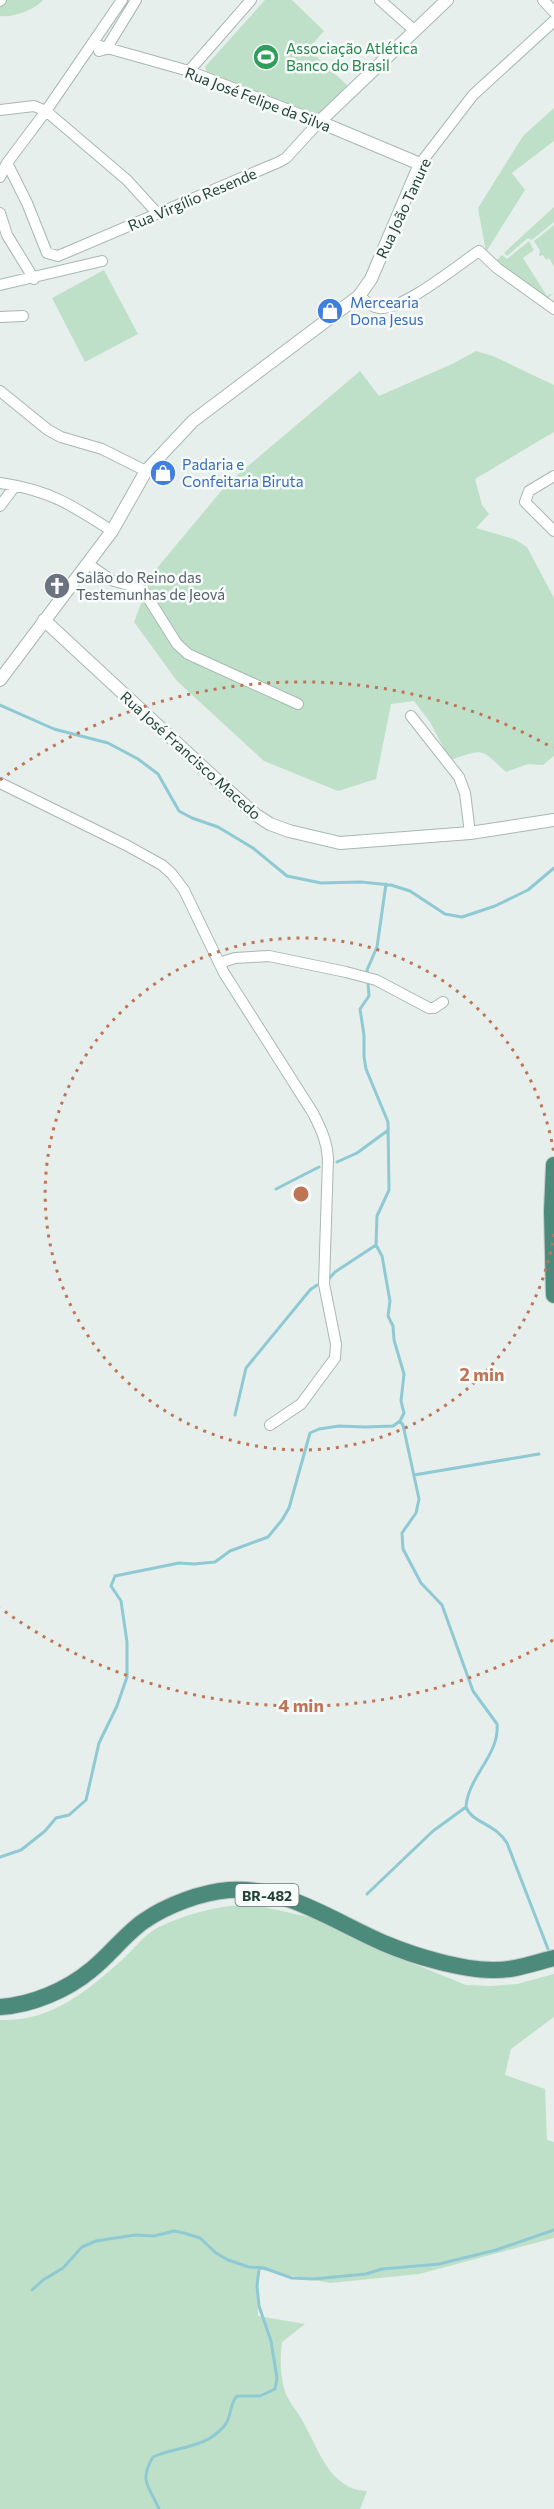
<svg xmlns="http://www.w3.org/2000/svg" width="554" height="2509" font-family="Commissioner,sans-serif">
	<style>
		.green { fill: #bfe0c8 }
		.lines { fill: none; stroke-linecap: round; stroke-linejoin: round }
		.stream { stroke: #8ec9d4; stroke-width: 3 }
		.minor-casing { stroke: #a8b8b2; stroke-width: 12 }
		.tertiary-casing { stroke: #a8b8b2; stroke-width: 14 }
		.trunk-casing { stroke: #c2cac8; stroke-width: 18 }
		.minor { stroke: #fff; stroke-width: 10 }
		.tertiary { stroke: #fff; stroke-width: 12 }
		.trunk { stroke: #4c8a7c; stroke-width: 16 }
		.ring { fill: none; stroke: #c07456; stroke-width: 3; stroke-dasharray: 3 6 }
		.labels { text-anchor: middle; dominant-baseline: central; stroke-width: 5; stroke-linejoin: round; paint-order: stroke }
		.shield { fill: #f7fbf9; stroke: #637a73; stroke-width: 1.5 }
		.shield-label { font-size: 14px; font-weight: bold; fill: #24423a }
		.leisure-label { font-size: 15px; fill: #27864d; stroke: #f7fbf9; text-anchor: start }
		.street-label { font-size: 15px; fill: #24423a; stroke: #f7fbf9 }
		.shop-label { font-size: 15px; fill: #366cbe; stroke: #f7fbf9; text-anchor: start }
		.worship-label { font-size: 15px; fill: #5b616d; stroke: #f7fbf9; text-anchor: start }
		.centre { fill: #c07456; stroke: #f7fbf9; stroke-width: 3 }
		.ring-label { font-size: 18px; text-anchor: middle; font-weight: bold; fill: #c07456; stroke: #f7fbf9; stroke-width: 5; stroke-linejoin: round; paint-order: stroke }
	</style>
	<rect width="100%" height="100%" fill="#e6efeb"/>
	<path class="green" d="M0,0H43C35,10 12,18 0,16Z
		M265,0H292L324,31L308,49L348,86L317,119L207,72L205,67Z
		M554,108V141L512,173L525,190L486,252L478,208L523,136Z
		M554,207V222L532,240L528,238L507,256L504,253Z
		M554,225V267L549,258L546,260L543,255L539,256L540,251L534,241Z
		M529,241L534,250L523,258L547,296L554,293L545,300L494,263L502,255L507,259Z
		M104,270L138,334L85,362L52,298Z
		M476,351L493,356L554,385V432L475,479L482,505L489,514L476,528L514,539L527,547L554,598V756L543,765L528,764L506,772C479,747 485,749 450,760L430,722L414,701L391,704L376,779L338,791L264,761L177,681L134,622L152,574L227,484L360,371L379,396L452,364Z
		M241,1905L259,1906L318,1919L351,1937L368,1941L405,1960L466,1985L491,1986L517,1984L554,1974V2017L511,2049L505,2075L545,2089L547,2140L554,2142V2238L419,2274L330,2283L257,2269L258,2316L305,2324L282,2342C280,2357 280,2373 284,2388C286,2399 297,2410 302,2420C318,2447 329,2490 367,2491L360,2509H0V2020C51,2022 87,1991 123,1959C134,1949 145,1934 157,1928C183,1915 213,1907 241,1905Z"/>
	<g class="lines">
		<path class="stream" d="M0,705L54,729L108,743L138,759L158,774L179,811L192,818L218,827L253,848L287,876L321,883L361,882L391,885L410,891L445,914L462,917L495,906L528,890L554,868
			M337,1162L357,1153L387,1131
			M276,1189L319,1167
			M327,1281L335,1272L376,1245
			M235,1415L246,1368L310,1290L317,1285
			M400,1421L403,1425L419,1499L416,1513L402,1533L403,1549L421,1583L442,1605L473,1691L497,1724C500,1755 468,1776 466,1807C472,1823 495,1823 507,1843L548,1949
			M414,1475L539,1454
			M0,1857L21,1850L45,1831L56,1818L69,1815L86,1800L99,1743L117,1706L127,1677V1642L121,1601L111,1586L115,1576L179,1563L194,1564L215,1562L230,1551L268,1537L282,1520L289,1508L310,1433L319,1429L339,1426L365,1427L393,1426L400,1421L404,1413L401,1401L404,1374L394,1340L393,1326L388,1316L390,1301L382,1256L376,1245L377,1216L389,1190L388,1122L366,1069L364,1057V1035L360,1009L369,996L367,970L377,947L386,884
			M367,1894L433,1831L466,1807
			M32,2290L43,2280L63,2268L82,2247L96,2241L135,2235L154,2236L174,2231L184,2233L200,2238L216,2253L228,2260L249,2267L264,2268L292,2278L313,2279L366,2274L382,2269L439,2264L496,2250L554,2230
			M159,2509C150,2487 138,2482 153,2457C177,2446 206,2449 225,2425C232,2416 229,2404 237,2396H260L275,2389L277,2378L271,2341L259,2306L257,2286L259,2269"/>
		<g class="minor-casing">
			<path id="minor" d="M380,0L415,31
				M543,0L554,12
				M0,1L1,0
				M93,44L189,71L325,124
				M99,51L106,49L136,0
				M189,71L251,0
				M0,110L34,106L46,111L127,180L157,213
				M7,163L27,203L47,253L58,256L279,162L286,158L319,122
				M420,164L473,95L554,21
				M0,177L7,163L46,111L122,0
				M0,213L7,235L34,279
				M0,285L102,261
				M359,296C365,300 372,308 379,308C402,311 458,265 479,251L497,268L554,309
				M0,317L23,316
				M0,391L48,430L61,437L102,449L146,471
				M554,476L529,491L525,502L554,531
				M0,483C49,490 72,505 112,531
				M0,506L15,486
				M88,564L111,580L139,588L145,593L177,644L188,654L298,704
				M411,716L459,777L465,793L470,833
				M0,783L126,845L162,865L172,874L184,890L224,973L313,1113C321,1129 327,1141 328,1159L324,1284L336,1344L335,1358L301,1404L270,1425
				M219,963L235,958L269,956L346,972L376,980L429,1008H434L443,1002"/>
		</g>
		<g class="tertiary-casing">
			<path id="tertiary" d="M319,122L447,0
				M44,620L221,784L256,815L270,824L289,831L340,843L470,833L554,820
				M0,680L112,531L146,471L193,421L359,296L371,279L420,164L327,125"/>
		</g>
		<g class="trunk-casing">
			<path id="trunk" d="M554,1165L552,1211L554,1295
				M0,2007C32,2005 67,1990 91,1970C110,1955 125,1934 144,1921C167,1905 202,1892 229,1890C286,1886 336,1923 386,1944C414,1956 462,1970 492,1970C512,1971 534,1963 554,1958"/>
		</g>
		<use href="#minor" class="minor"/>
		<use href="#tertiary" class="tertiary"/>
		<use href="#trunk" class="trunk"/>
	</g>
	<g class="ring">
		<path d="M554 1234A256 256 0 1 1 554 1154"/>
		<path d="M553 1640A512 512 0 0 1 0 1608M0 780A512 512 0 0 1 553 748"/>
	</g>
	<defs>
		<g id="stadium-disc" transform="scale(1.35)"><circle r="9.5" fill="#2e9e5b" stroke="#f7fbf9"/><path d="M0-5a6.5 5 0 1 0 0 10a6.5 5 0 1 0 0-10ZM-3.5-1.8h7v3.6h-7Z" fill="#fff"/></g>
		<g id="shop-disc" transform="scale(1.35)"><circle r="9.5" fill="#3f7fe0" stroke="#f7fbf9"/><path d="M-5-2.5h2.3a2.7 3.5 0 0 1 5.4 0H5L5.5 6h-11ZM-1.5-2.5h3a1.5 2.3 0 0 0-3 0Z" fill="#fff"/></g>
		<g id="church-disc" transform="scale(1.35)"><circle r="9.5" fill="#6b7280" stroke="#f7fbf9"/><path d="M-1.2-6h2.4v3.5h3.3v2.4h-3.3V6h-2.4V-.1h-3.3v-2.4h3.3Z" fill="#fff"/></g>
	</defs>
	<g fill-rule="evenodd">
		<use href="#stadium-disc" x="266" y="57"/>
		<use href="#shop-disc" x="330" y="311"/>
		<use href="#shop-disc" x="163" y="473"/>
		<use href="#church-disc" x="57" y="586"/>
	</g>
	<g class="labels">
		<rect class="shield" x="235.5" y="1884" width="63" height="22" rx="4.5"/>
		<g class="shield-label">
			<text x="267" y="1895">BR-482</text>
		</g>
		<g class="leisure-label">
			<text x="286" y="48">Associação Atlética<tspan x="286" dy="17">Banco do Brasil</tspan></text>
		</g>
		<g class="street-label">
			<text transform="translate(258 99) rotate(21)">Rua José Felipe da Silva</text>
			<text transform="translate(192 199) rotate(-23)">Rua Virgílio Resende</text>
			<text transform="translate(403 208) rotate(-65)">Rua João Tanure</text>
			<text transform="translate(191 755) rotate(42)">Rua José Francisco Macedo</text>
		</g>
		<g class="shop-label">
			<text x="350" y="302">Mercearia<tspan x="350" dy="17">Dona Jesus</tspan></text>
			<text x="182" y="464">Padaria e<tspan x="182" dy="17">Confeitaria Biruta</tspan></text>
		</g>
		<g class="worship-label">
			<text x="76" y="577">Salão do Reino das<tspan x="76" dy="17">Testemunhas de Jeová</tspan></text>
		</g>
	</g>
	<circle cx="301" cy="1194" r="9" class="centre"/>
	<g class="ring-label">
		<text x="482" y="1381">2 min</text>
		<text x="301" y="1712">4 min</text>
	</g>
</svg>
